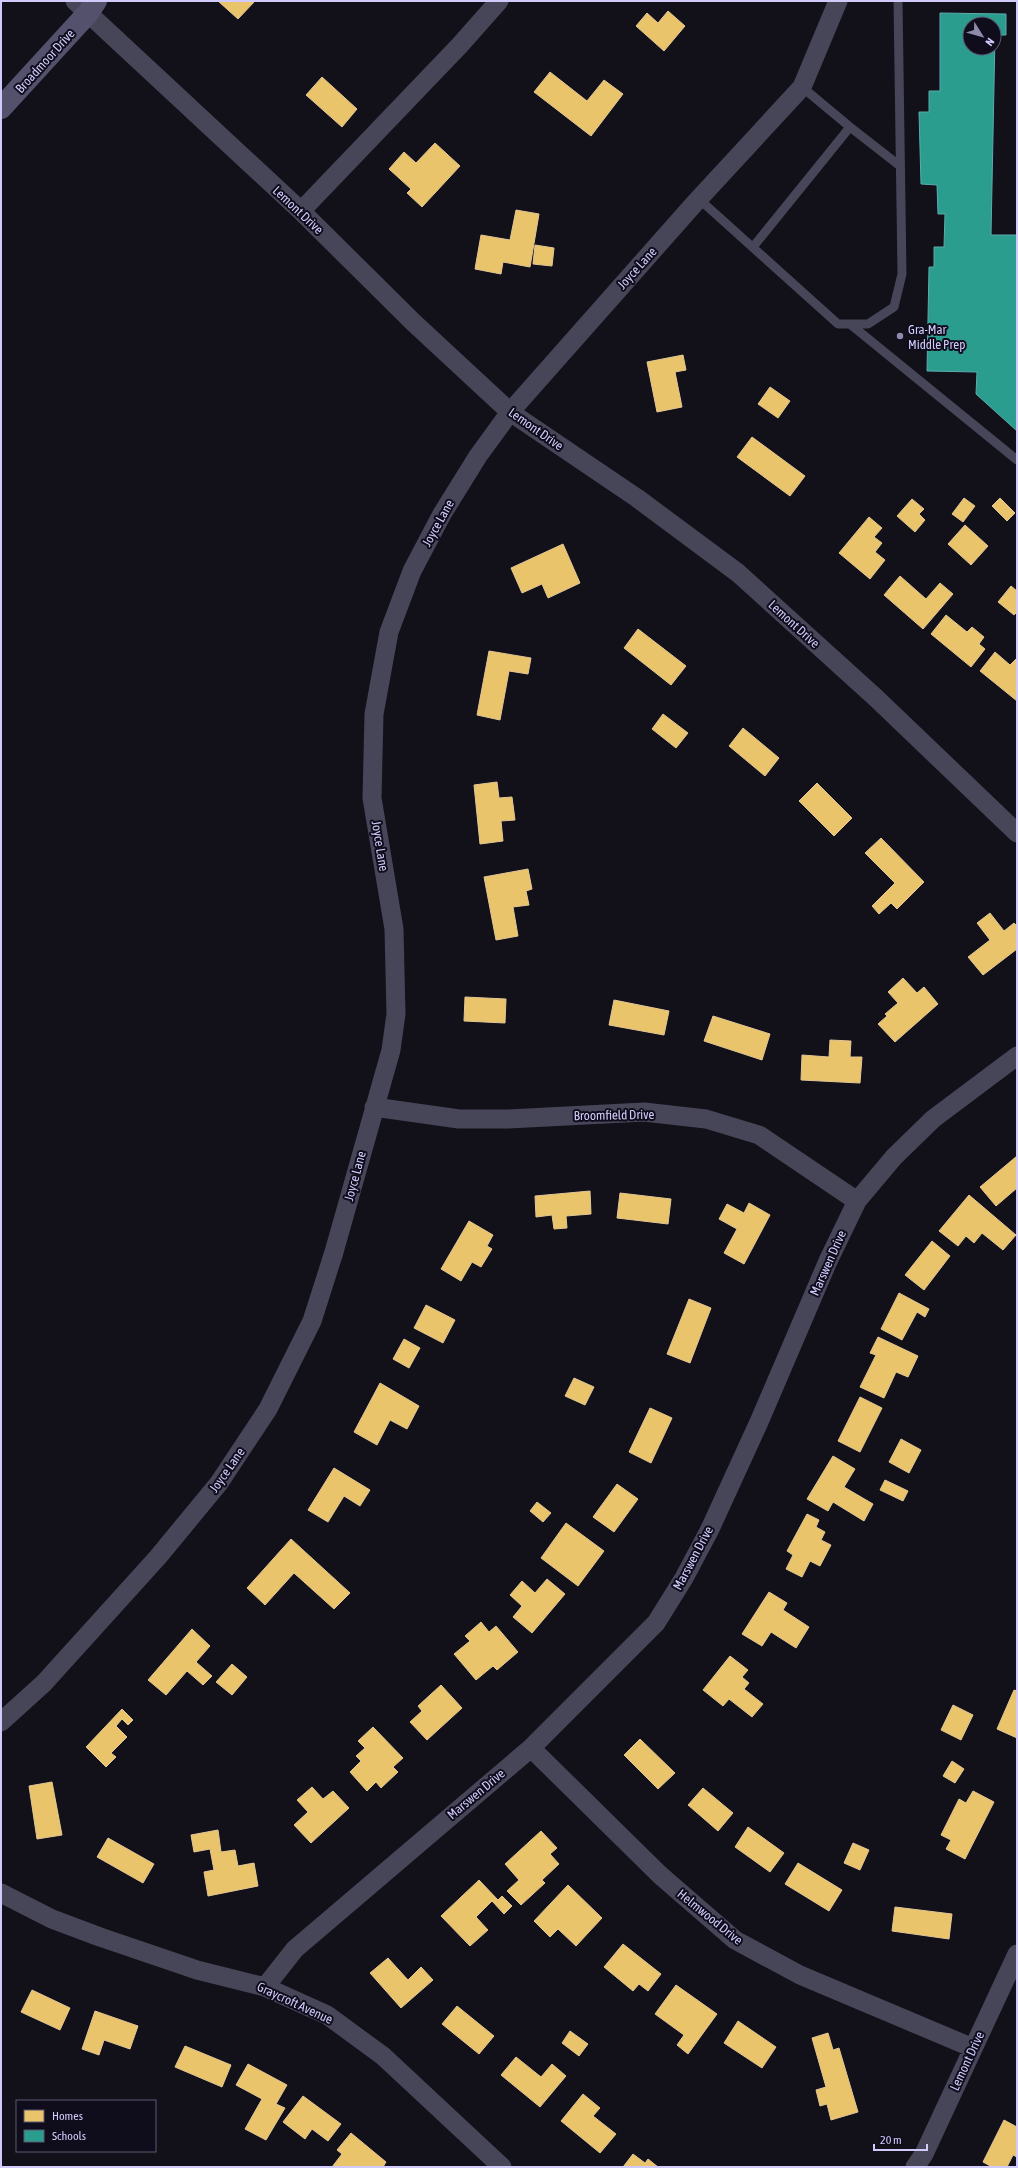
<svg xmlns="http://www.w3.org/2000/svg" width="1018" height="2168" font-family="'Asap Condensed',sans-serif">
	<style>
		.homes { fill: #e9c46a; stroke: #e2c696 }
		.schools { fill: #2a9d8f; stroke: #5cabaf; fill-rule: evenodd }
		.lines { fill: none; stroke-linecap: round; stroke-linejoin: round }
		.lane { stroke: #474659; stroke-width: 9 }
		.street { stroke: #474659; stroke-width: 19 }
		.secondary { stroke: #53516c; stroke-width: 22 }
		.poi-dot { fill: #8e8aac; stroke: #0f0d1c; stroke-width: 1.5 }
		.labels { text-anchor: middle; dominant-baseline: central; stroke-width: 4; stroke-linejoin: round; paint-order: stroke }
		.street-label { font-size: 13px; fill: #d1cbfb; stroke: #0f0d1c }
		.poi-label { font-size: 13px; fill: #d1cbfb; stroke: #0f0d1c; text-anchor: start }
	</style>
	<rect width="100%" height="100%" fill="#121018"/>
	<path class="homes" d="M218,1H255L238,19Z
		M668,11L685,26L664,51L636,26L647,13L658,23Z
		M550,72L587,101L604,80L623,94L591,136L534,92Z
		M322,77L357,109L342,127L306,95Z
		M435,143L460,166L422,207L407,193L411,189L389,169L404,152L416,163Z
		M516,210L539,214L530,267L503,262L501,274L475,269L481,235L510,240Z
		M535,245L554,248L552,266L533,264Z
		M683,355L686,370L675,372L682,407L657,412L647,362Z
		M770,387L790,401L778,418L758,404Z
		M752,437L805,476L790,496L737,457Z
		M964,498L975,506L963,522L952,514Z
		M1000,498L1015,513L1007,521L992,506Z
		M912,499L924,509L919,514L925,520L915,532L897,516Z
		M869,517L882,528L874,537L882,543L875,552L885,560L870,579L839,553Z
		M965,525L988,546L971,565L948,544Z
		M563,544L580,583L548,598L542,584L522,593L511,568Z
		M900,576L926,599L940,583L953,594L923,629L884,595Z
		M1011,586L1017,591V612L1014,615L998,602Z
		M946,615L967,632L972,627L984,637L979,644L985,649L971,667L931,634Z
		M638,629L686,666L671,685L624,648Z
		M489,651L531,658L528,674L509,671L500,720L477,715Z
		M995,652L1010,665L1017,658V701L980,671Z
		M663,714L688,733L676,748L652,729Z
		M743,728L779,758L765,776L729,746Z
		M497,782L499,798L512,797L515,820L501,821L503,841L480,844L474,785Z
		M817,783L852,818L834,836L799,801Z
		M881,838L924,882L897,909L891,903L879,914L872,906L895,883L865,853Z
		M528,869L532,889L526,891L529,905L513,907L518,936L496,940L484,877Z
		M990,913L1004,931L1014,923L1017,926V949L983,975L968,957L990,940L977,923Z
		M903,978L917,993L924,987L938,1004L895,1042L878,1024L887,1016L885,1014L898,1003L888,992Z
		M465,997L506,999L505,1023L464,1021Z
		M614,1000L669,1011L664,1035L609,1025Z
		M713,1016L770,1034L762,1060L704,1041Z
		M830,1040L851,1041L850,1057H862L860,1083L801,1080L802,1055L829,1057Z
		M1017,1156V1188L996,1206L980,1187Z
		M590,1191L591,1214L566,1216L567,1228L554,1229L552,1215L536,1217L535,1196Z
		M620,1193L671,1199L668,1224L617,1218Z
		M969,1195L1016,1235L1003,1250L982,1233L974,1243L966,1236L958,1246L939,1231Z
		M749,1203L770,1215L744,1264L724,1253L737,1229L719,1219L727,1204L744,1213Z
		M469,1221L493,1235L487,1246L492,1249L481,1267L472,1262L461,1281L441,1269Z
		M932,1241L950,1256L924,1290L905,1275Z
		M899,1293L929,1309L925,1317L917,1312L902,1340L881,1329Z
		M689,1299L711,1308L690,1363L667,1354Z
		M426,1305L455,1320L443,1343L414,1328Z
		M878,1337L918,1356L908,1377L896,1372L884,1398L860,1387L876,1355L870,1353Z
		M404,1339L420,1348L409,1368L393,1359Z
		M574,1378L594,1387L585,1405L565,1396Z
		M380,1383L419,1406L407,1429L390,1420L377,1445L354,1432Z
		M860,1397L882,1408L860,1452L838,1441Z
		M650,1408L672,1418L651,1463L629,1452Z
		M901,1439L921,1450L909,1473L889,1462Z
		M833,1456L855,1469L844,1487L873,1504L864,1521L833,1502L828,1511L807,1499Z
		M334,1468L370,1490L360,1506L344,1496L328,1522L308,1510Z
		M885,1480L908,1491L903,1501L880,1490Z
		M617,1484L638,1499L614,1532L593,1517Z
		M537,1502L551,1513L543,1522L530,1511Z
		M807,1514L819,1520L816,1527L825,1532L821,1540L831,1545L820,1566L810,1561L802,1577L786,1569L793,1555L787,1551Z
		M566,1523L604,1551L578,1586L541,1558Z
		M291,1539L350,1593L334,1609L294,1573L265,1605L247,1588Z
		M547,1579L565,1594L532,1633L513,1617L522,1606L510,1595L522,1581L535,1593Z
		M769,1592L787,1603L783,1610L809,1627L796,1648L771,1632L762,1646L742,1634Z
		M481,1622L489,1632L496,1626L518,1652L497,1670L493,1666L476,1680L454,1654L470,1641L465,1636Z
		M192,1629L210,1646L196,1662L212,1676L203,1685L187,1671L166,1695L148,1680Z
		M730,1656L748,1670L742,1677L749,1683L744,1689L763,1704L752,1717L729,1699L723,1706L703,1690Z
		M232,1664L247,1677L232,1695L216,1682Z
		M441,1685L462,1708L427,1740L410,1722L422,1711L418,1706Z
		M1014,1690L1017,1691V1738L997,1729Z
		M953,1705L973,1715L961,1740L941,1730Z
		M122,1709L133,1720L128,1725L122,1719L116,1726L127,1737L111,1753L116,1757L106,1767L86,1747Z
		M373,1727L403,1758L393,1767L398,1772L381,1788L376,1782L367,1791L350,1772L361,1761L356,1756L365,1748L358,1741Z
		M640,1739L675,1773L658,1789L624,1755Z
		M952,1761L964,1769L955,1783L943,1776Z
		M52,1782L62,1835L37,1839L29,1786Z
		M312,1787L323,1799L333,1791L349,1808L311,1843L294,1825L308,1812L297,1800Z
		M703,1788L733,1813L718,1831L688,1805Z
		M973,1791L994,1802L965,1859L946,1849L951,1840L941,1835L959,1799L966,1803Z
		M748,1827L784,1853L770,1872L735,1847Z
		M218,1830L221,1852L235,1850L238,1866L254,1863L258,1886L208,1896L204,1872L214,1870L210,1849L194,1852L191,1835Z
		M541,1831L557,1848L550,1854L559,1864L542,1880L545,1883L521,1905L507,1891L519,1880L505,1864Z
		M108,1838L154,1864L143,1883L97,1857Z
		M853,1843L869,1850L860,1870L844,1863Z
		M798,1863L842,1890L829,1911L785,1884Z
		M479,1880L498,1900L502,1896L512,1906L504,1914L492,1901L476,1917L488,1930L470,1946L441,1916Z
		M568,1885L602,1918L576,1946L558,1929L550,1937L534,1921Z
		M895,1907L952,1914L949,1939L892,1931Z
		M623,1944L661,1974L648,1991L639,1984L633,1991L604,1967Z
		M388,1958L408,1980L421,1967L433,1980L401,2008L370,1973Z
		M676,1985L717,2014L688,2054L677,2045L684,2035L655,2014Z
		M32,1990L70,2008L60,2030L21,2012Z
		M457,2006L494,2036L479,2054L442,2024Z
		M95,2011L138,2026L130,2049L104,2040L99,2055L82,2049Z
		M738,2021L776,2047L762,2068L724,2043Z
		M570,2031L588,2044L579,2056L562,2043Z
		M828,2033L833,2050L839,2048L858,2112L831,2120L827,2104L820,2106L816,2090L826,2087L812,2038Z
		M185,2046L231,2065L222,2087L175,2067Z
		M516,2057L541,2077L552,2064L566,2076L540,2107L501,2075Z
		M248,2064L287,2085L276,2104L285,2108L266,2140L245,2129L262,2099L236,2085Z
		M583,2094L600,2108L593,2116L616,2134L600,2153L561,2121Z
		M303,2096L341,2124L328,2141L312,2129L305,2139L283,2122Z
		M1004,2120L1017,2127V2157L1013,2155L1007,2167H992L983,2162Z
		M351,2133L386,2162L383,2167H332L342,2154L337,2150Z
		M633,2154L645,2163L648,2159L658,2167H623Z"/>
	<path class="schools" d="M940,13L1006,14V35H995L991,235H1017V431L976,394L977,372L927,371L929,267H934V247H944L945,214H938L937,185L921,184L919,112H929V91H940ZM970,24H994V48H970Z"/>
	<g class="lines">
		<path class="lane" d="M802,87L850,127
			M699,199L838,324H868L894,307L902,274L898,1
			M753,247L850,127L900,166
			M850,324L1017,460"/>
		<path class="street" d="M75,1L301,211L413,322L510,412L637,498L738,573L876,698L1017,833
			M301,211L460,45L499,1
			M374,1107L459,1119H508L644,1112L706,1119L759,1135L857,1201
			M1,1722L44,1683L158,1557L219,1483L268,1409L312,1321L334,1252L391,1050L396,1014L394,929L372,798L374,714L389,632L412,571L442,514L478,456L510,412L694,204L802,87L838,1
			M531,1748L660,1875L735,1940L800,1975L973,2048
			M1,1893L52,1919L100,1937L197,1970L265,1987L327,2015L383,2056L502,2167
			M265,1987L295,1949L531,1748L656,1623L684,1578L710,1529L759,1422L828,1261L857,1201L894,1157L933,1119L1017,1056
			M915,2167L924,2154L1017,1954"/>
		<path class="secondary" d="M1,108L88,13L96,1"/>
	</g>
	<circle class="poi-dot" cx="900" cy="336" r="4"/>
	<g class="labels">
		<g class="street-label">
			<text transform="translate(45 61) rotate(-48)">Broadmoor Drive</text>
			<text transform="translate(298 210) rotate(43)">Lemont Drive</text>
			<text transform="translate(637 268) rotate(-48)">Joyce Lane</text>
			<text transform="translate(536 429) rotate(35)">Lemont Drive</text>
			<text transform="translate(438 523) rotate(-61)">Joyce Lane</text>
			<text transform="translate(794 624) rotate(42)">Lemont Drive</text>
			<text transform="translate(380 846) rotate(81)">Joyce Lane</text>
			<text transform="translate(614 1115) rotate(-1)">Broomfield Drive</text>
			<text transform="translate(355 1176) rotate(-75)">Joyce Lane</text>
			<text transform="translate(828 1263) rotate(-66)">Marswen Drive</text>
			<text transform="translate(227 1470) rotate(-55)">Joyce Lane</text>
			<text transform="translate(693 1558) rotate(-62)">Marswen Drive</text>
			<text transform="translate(476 1794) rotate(-40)">Marswen Drive</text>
			<text transform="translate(710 1917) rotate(39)">Helmwood Drive</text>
			<text transform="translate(295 2003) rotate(25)">Graycroft Avenue</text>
			<text transform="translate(967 2061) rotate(-65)">Lemont Drive</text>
		</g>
		<g class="poi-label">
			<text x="908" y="329">Gra-Mar<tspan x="908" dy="15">Middle Prep</tspan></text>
		</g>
	</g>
	<rect width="1018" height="2168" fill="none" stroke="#d1cbfb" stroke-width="4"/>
	<rect x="16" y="2100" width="140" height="52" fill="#0f0d1c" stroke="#5d5975"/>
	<rect x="24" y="2110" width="20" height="12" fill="#e9c46a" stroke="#5d5975"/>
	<text x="52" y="2120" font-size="12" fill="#d1cbfb">Homes</text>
	<rect x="24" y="2130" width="20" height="12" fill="#2a9d8f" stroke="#5d5975"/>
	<text x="52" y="2140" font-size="12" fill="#d1cbfb">Schools</text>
	<g transform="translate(982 36) rotate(127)"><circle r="19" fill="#0f0d1c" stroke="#5d5975"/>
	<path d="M0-3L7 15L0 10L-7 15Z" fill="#8e8aac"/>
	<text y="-6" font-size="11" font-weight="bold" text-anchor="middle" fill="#d1cbfb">N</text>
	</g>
	<path d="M874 2144v6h53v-6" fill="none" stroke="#d1cbfb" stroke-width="2"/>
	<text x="880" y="2144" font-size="12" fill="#d1cbfb" stroke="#0f0d1c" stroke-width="3" paint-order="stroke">20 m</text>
</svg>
